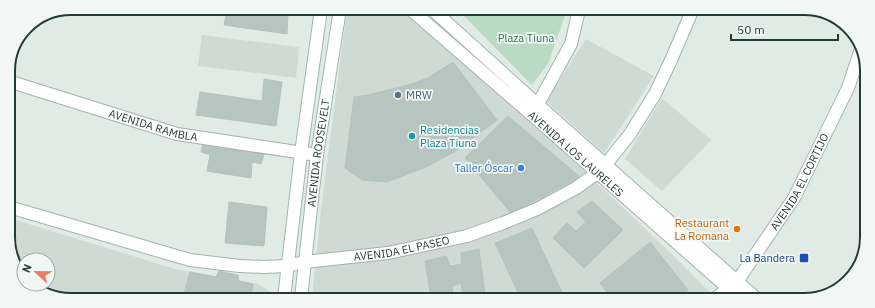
<svg xmlns="http://www.w3.org/2000/svg" width="875" height="308" font-family="'IBM Plex Sans',sans-serif">
	<style>
		.built { fill: #cfdad5 }
		.green { fill: #badbc3 }
		.building { fill: #b6c5bf; stroke: #b3c4bd }
		.lines { fill: none; stroke-linecap: round; stroke-linejoin: round }
		.minor-casing { stroke: #a4b3ad; stroke-width: 14 }
		.minor { stroke: #fff; stroke-width: 12 }
		.service-dot { fill: #5c6f8a; stroke: #f1f7f4; stroke-width: 1.5 }
		.culture-dot { fill: #0f9aa8; stroke: #f1f7f4; stroke-width: 1.5 }
		.shop-dot { fill: #3f7fe0; stroke: #f1f7f4; stroke-width: 1.5 }
		.food-dot { fill: #e8710a; stroke: #f1f7f4; stroke-width: 1.5 }
		.transit-dot { fill: #1a4fb4; stroke: #f1f7f4; stroke-width: 1.5 }
		.labels { text-anchor: middle; dominant-baseline: central; stroke-width: 3.5; stroke-linejoin: round; paint-order: stroke }
		.park-label { font-size: 11px; fill: #2e7046; stroke: #f1f7f4 }
		.service-label { font-size: 11px; fill: #4e5e75; stroke: #f1f7f4; text-anchor: start }
		.street-label { font-size: 11px; fill: #223b33; stroke: #f1f7f4 }
		.culture-label { font-size: 11px; fill: #0d838f; stroke: #f1f7f4; text-anchor: start }
		.shop-label { font-size: 11px; fill: #366cbe; stroke: #f1f7f4; text-anchor: end }
		.food-label { font-size: 11px; fill: #c56008; stroke: #f1f7f4; text-anchor: end }
		.transit-label { font-size: 11px; fill: #164399; stroke: #f1f7f4; text-anchor: end }
		.rim { fill: none; stroke: #223b33; stroke-width: 2 }
	</style>
	<rect width="100%" height="100%" fill="#e1ebe6"/>
	<path class="built" d="M347,9H405L511,102L671,253L718,300L312,298L321,210Z
		M202,35L299,47L296,78L198,66Z
		M586,39L654,76L604,153L546,101Z
		M662,98L711,140L662,191L625,159Z
		M9,218L175,269L258,284L272,293L273,298L51,297L32,284H48V260H24L23,278L9,249Z"/>
	<path class="green" d="M458,10H567L548,64L532,85Z"/>
	<path class="building" d="M227,9H250L288,14L287,34L224,25Z
		M453,62L497,120L454,152L426,167L387,182L362,180L345,168L354,97L368,95L408,85L428,78Z
		M264,79L282,82L276,126L196,115L200,92L262,101Z
		M508,116L580,177L511,213L465,158Z
		M204,138L265,152L261,164L252,162L251,178L207,171L210,155L201,152Z
		M592,201L623,230L584,268L553,238L567,223L576,231L586,222L577,212Z
		M229,202L267,207L264,246L225,243Z
		M532,228L565,299H521L495,243Z
		M650,242L688,290L676,299H612L600,283Z
		M479,249L485,293L463,297L461,283L452,286L453,298H431L425,261L446,256L450,266L462,264L461,253Z
		M219,271L238,275L239,281L253,284L251,298L230,297V296L214,294L213,297H183L190,272L216,277Z"/>
	<g class="lines">
		<g class="minor-casing">
			<g id="minor">
				<path id="s1" d="M410,9L523,107L728,288L739,300"/>
				<path d="M433,10L538,105L758,300"/>
				<path id="s2" d="M8,81L177,134L317,155"/>
				<path d="M534,111L571,44L579,10"/>
				<path id="s3" d="M9,207L190,260L240,266L264,267L287,266L304,262L388,253L467,236L503,223L537,209L576,188L597,173L606,164L630,134L655,94L672,58L692,11"/>
				<path d="M284,298L301,153L321,9"/>
				<path id="s4" d="M301,298L317,155L340,9"/>
				<path id="s5" d="M715,299L738,280L794,198L848,88L861,49"/>
			</g>
		</g>
		<use href="#minor" class="minor"/>
	</g>
	<circle class="service-dot" cx="398" cy="95" r="4"/>
	<circle class="culture-dot" cx="412" cy="136" r="4"/>
	<circle class="shop-dot" cx="521" cy="168" r="4"/>
	<circle class="food-dot" cx="737" cy="229" r="4"/>
	<rect class="transit-dot" x="799" y="253" width="10" height="10" rx="2"/>
	<g class="labels">
		<g class="park-label">
			<text x="526" y="38">Plaza Tiuna</text>
		</g>
		<g class="service-label">
			<text x="406" y="95">MRW</text>
		</g>
		<g class="street-label">
			<text stroke="none"><textPath href="#s2" startOffset="152">AVENIDA RAMBLA</textPath></text>
			<text stroke="none"><textPath href="#s4" startOffset="146">AVENIDA ROOSEVELT</textPath></text>
			<text stroke="none"><textPath href="#s1" startOffset="220">AVENIDA LOS LAURELES</textPath></text>
			<text stroke="none"><textPath href="#s5" startOffset="146">AVENIDA EL CORTIJO</textPath></text>
			<text stroke="none"><textPath href="#s3" startOffset="402">AVENIDA EL PASEO</textPath></text>
		</g>
		<g class="culture-label">
			<text x="420" y="130">Residencias<tspan x="420" dy="13">Plaza Tiuna</tspan></text>
		</g>
		<g class="shop-label">
			<text x="513" y="168">Taller Óscar</text>
		</g>
		<g class="food-label">
			<text x="729" y="223">Restaurant<tspan x="729" dy="13">La Romana</tspan></text>
		</g>
		<g class="transit-label">
			<text x="795" y="258">La Bandera</text>
		</g>
	</g>
	<path d="M0 0H875V308H0ZM71 15H804A56 56 0 0 1 860 71V237A56 56 0 0 1 804 293H71A56 56 0 0 1 15 237V71A56 56 0 0 1 71 15Z" fill="#f1f7f4" fill-rule="evenodd"/>
	<path class="rim" d="M71 15H804A56 56 0 0 1 860 71V237A56 56 0 0 1 804 293H71A56 56 0 0 1 15 237V71A56 56 0 0 1 71 15Z"/>
	<g transform="translate(36 272) rotate(292)"><circle r="19" fill="#f1f7f4" stroke="#9eaca7"/>
	<path d="M0-3L7 15L0 10L-7 15Z" fill="#ec7e5d"/>
	<text y="-6" font-size="11" font-weight="bold" text-anchor="middle" fill="#223b33">N</text>
	</g>
	<path d="M731 34v6h107v-6" fill="none" stroke="#223b33" stroke-width="2"/>
	<text x="737" y="34" font-size="12" fill="#223b33" stroke="#f1f7f4" stroke-width="3" paint-order="stroke">50 m</text>
</svg>
